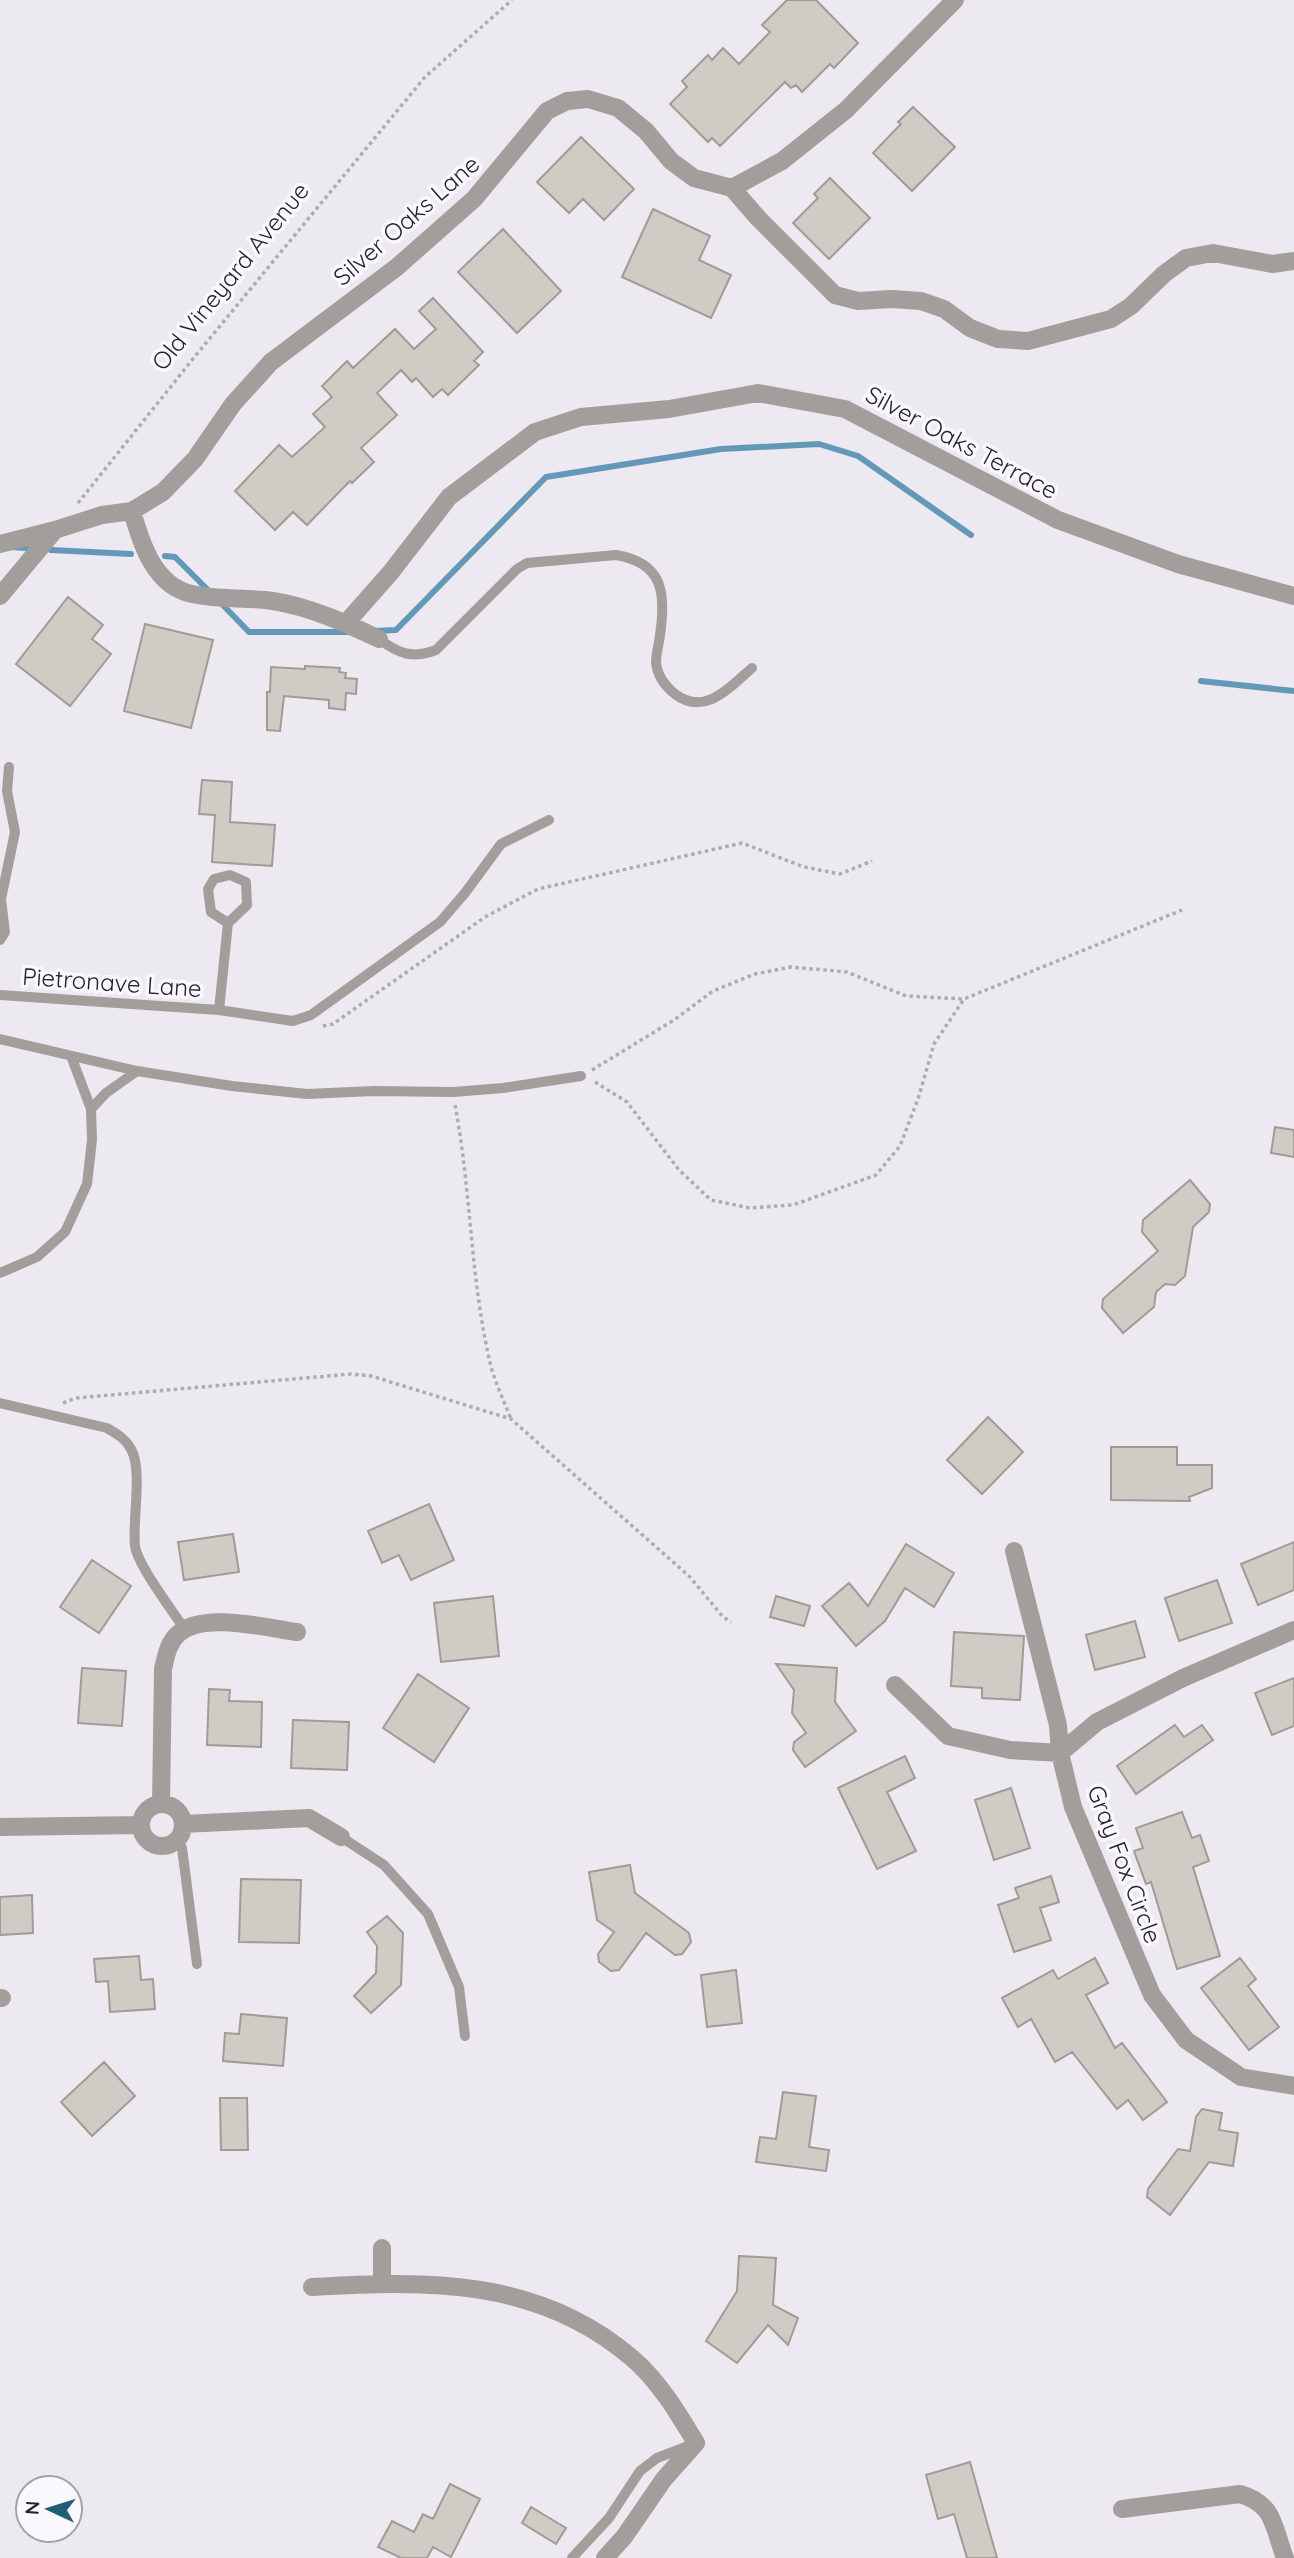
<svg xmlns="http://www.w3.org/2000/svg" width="1294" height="2558" font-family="Quicksand,sans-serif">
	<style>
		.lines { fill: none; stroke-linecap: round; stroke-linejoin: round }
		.stream { stroke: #6398b8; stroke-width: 6 }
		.building { fill: #d1cbc5; stroke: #a09b95; stroke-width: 2 }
		.path { stroke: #aeabb1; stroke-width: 3.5; stroke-dasharray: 3.5 3.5; stroke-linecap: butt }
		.lane { stroke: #a19e9c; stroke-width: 10 }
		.street { stroke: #a19e9c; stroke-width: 18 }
		.labels { text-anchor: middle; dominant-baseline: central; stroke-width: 7; stroke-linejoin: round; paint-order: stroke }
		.street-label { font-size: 24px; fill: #252326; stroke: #fbf7fe }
	</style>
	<rect width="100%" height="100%" fill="#ede9f0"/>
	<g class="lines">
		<path class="stream" d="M11,547L27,548
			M51,550L131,554
			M165,556L175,557L211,593
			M221,603L249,632H348
			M373,631L396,630L546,477L721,449L819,444L858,456L971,535
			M1201,681L1294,691"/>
	</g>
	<path class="building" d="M787,0H816L858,43L834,68L830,64L802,92L796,85L791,88L785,82L720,146L712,138L708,142L670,104L687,87L682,81L708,55L712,60L723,48L739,64L770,32L762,25Z
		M913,107L955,147L912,191L873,153L901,124L898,122Z
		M581,137L634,189L604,220L583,199L569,213L537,182Z
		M830,178L870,218L829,259L793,223L818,198L814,194Z
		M653,209L710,236L699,260L731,275L711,318L622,277Z
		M503,229L561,291L517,333L458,272Z
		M433,298L483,352L474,361L479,365L448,395L442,389L433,397L416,378L412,382L401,370L377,393L397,415L361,448L374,462L352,483L350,481L307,525L293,512L275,530L235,491L279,445L292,457L325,427L313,414L332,397L322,386L347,361L353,368L395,329L414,349L436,329L419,311Z
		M68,597L103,625L92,639L111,654L70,706L16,664Z
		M145,624L213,640L191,728L124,711Z
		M305,666L340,668L339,672L346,673L345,678L357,679L356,694L346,693L345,710L329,708V700L284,696L280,731L267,730V692H270L271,667L305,669Z
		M202,780L232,782L230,822L275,825L272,866L212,862L215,815L199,814Z
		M1275,1127L1294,1130V1157L1271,1153Z
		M1190,1180L1210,1204L1209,1212L1193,1227L1185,1276L1175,1285L1165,1284L1156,1292L1154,1307L1123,1333L1102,1308L1103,1299L1158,1251L1142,1232L1143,1220Z
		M988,1417L1023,1452L982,1494L947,1460Z
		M1111,1447H1177V1465H1212V1488L1189,1497L1190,1501L1111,1500Z
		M429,1504L454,1560L411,1580L399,1555L382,1563L368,1531Z
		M233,1534L239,1572L184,1580L178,1542Z
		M1294,1542V1590L1258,1605L1241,1564Z
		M906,1544L954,1573L934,1607L905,1588L885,1621L856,1646L822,1606L849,1583L868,1606Z
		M92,1560L131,1586L99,1633L60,1607Z
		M1217,1580L1232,1623L1179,1641L1165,1598Z
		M493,1596L499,1656L441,1662L434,1603Z
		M776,1596L810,1606L804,1626L770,1617Z
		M1135,1621L1145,1657L1095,1670L1086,1635Z
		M954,1632L1024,1636L1020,1700L982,1698V1688L951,1686Z
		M776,1664L837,1668L835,1702L856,1731L805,1767L793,1750L794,1742L806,1733L792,1713L794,1690Z
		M82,1668L126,1671L122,1726L78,1723Z
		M418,1674L469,1708L434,1762L383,1728Z
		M1294,1678V1726L1272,1735L1255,1693Z
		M209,1689L230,1690L229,1701L262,1702L261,1747L207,1745Z
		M293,1720L349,1722L347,1770L291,1768Z
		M1175,1725L1184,1737L1202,1725L1213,1740L1136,1794L1117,1766Z
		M905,1756L915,1778L887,1792L916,1851L877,1869L838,1788Z
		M1011,1788L1030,1848L994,1860L975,1800Z
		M1182,1812L1192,1838L1200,1835L1209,1861L1193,1867L1220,1956L1177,1969L1151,1882L1146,1884L1134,1851L1143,1848L1136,1828Z
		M630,1865L635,1893L689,1933L691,1942L682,1954L675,1955L646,1933L619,1970L611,1971L599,1962L598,1954L614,1932L597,1920L589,1872Z
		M1051,1876L1059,1902L1040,1908L1051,1940L1014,1952L998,1905L1019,1898L1015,1888Z
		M241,1879L301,1880L299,1943L239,1942Z
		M32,1895L33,1933L0,1935V1897Z
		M387,1916L403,1933L401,1985L371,2013L354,1996L376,1973L377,1946L367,1932Z
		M139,1956L141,1980L153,1979L155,2009L110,2012L108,1981L96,1982L94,1959Z
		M1095,1958L1108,1983L1086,1995L1115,2048L1122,2043L1167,2102L1143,2120L1128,2100L1117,2109L1072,2052L1055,2062L1031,2019L1018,2027L1002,1998L1053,1970L1058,1979Z
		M1240,1958L1256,1979L1248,1986L1279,2027L1249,2050L1201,1988Z
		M736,1970L742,2023L707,2027L701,1975Z
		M241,2014L287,2018L283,2066L223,2061L225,2033L239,2034Z
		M104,2062L135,2096L92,2136L61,2102Z
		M783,2092L816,2096L809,2147L829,2150L826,2171L756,2162L760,2137L776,2139Z
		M220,2098H247L248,2150H221Z
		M1202,2109L1222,2113L1219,2130L1238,2133L1233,2166L1209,2162L1170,2215L1147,2197L1148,2189L1178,2149L1190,2151L1196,2117Z
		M739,2256L776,2258L773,2305L798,2318L788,2345L768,2325L737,2363L706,2341L737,2291Z
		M970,2462L997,2558H967L954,2514L938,2519L926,2475Z
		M450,2484L480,2499L451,2557L433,2547L427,2558H401L378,2547L392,2521L414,2532L423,2514L433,2519Z
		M531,2507L566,2528L556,2544L522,2523Z"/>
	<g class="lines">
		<path class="path" d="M78,503L192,360L425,77L512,0
			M323,1026L333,1024L485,917L538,889L742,843L804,867L840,874L872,861
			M592,1070L674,1020L713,991L755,974L791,967L847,972L906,996L964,999
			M595,1082L627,1102L679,1170L711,1200L750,1208L793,1205L876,1175L900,1146L918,1099L934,1044L964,999L1182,910
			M455,1105C471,1189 470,1274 489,1358C493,1378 503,1399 511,1419
			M63,1403L76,1398L351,1374L371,1376L511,1419L690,1577L723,1617L731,1622"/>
		<path class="lane" d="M379,639C399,654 413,659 436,650L517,569L527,563L616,555C664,563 666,594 660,635C659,644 656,654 656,662C657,675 665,686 675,694C705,717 730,687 752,668
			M0,940L5,932L1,899L15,832L7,791L9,767
			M0,995L219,1010L228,923L247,905L246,882L230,875L214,879L208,889L211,912L228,923
			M219,1010L293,1021L311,1015L440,922L465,893L501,844L549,820
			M0,1039L137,1071L232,1086L307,1094L374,1091L453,1092L503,1088L581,1076
			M91,1109L106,1093L137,1071
			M0,1273L37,1257L65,1232L87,1184L92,1140L91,1109L71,1056
			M0,1403L107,1428C117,1434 125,1438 131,1449C143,1470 132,1521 135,1546C138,1566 173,1611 185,1630
			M341,1837L384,1865L428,1914L459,1987L465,2036
			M177,1840L182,1848L197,1964
			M572,2558L609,2518L640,2471L657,2458L691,2445"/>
		<path class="street" d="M732,188L758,218L835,295L858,301L891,299L921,301L944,309L970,328L998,339L1028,341L1111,319L1131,306L1164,274L1186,258L1213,253L1272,264L1294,261
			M132,511C141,543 154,586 192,594C218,600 246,597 273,601C310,607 346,623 379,639
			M0,544L55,530L102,515L132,511L163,492L195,459L233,404L271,362L397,267L474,199L547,111L567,101L588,99L618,108L646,131L671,161L694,178L732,188L782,161L846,110L955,0
			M0,596L55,530
			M346,623L391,572L449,497L535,432L581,417L669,409L758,393L845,409L1058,520L1178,564L1294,596
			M1294,1630L1183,1678L1097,1722L1060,1753L1073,1807L1152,1995L1186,2040L1241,2077L1294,2086
			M895,1685L948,1736L1010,1750L1060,1753L1058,1725L1014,1551
			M161,1804L163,1669C166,1656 168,1643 178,1634C203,1611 266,1628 297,1632
			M141 1825a21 21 0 1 1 42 0a21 21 0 1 1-42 0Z
			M183,1824L309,1818L341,1837
			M0,1827L141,1825
			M0,1998H2
			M382,2283V2248
			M312,2287C427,2280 539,2278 632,2358C659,2381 678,2413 696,2443L664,2479L624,2537L605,2558
			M1122,2509L1240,2494C1275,2504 1273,2527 1285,2558"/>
	</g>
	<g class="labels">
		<g class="street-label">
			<text transform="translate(406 220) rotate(-41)">Silver Oaks Lane</text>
			<text transform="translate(230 276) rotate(-51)">Old Vineyard Avenue</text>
			<text transform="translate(962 442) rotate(28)">Silver Oaks Terrace</text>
			<text transform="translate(112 982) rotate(4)">Pietronave Lane</text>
			<text transform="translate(1125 1864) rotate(69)">Gray Fox Circle</text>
		</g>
	</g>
	<g transform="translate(49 2509) rotate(274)"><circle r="33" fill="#fbf7fe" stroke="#a5a2a8" stroke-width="2"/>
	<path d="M0-5L12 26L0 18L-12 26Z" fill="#1f5f74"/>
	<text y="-10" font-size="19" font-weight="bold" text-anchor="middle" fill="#252326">N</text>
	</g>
</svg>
